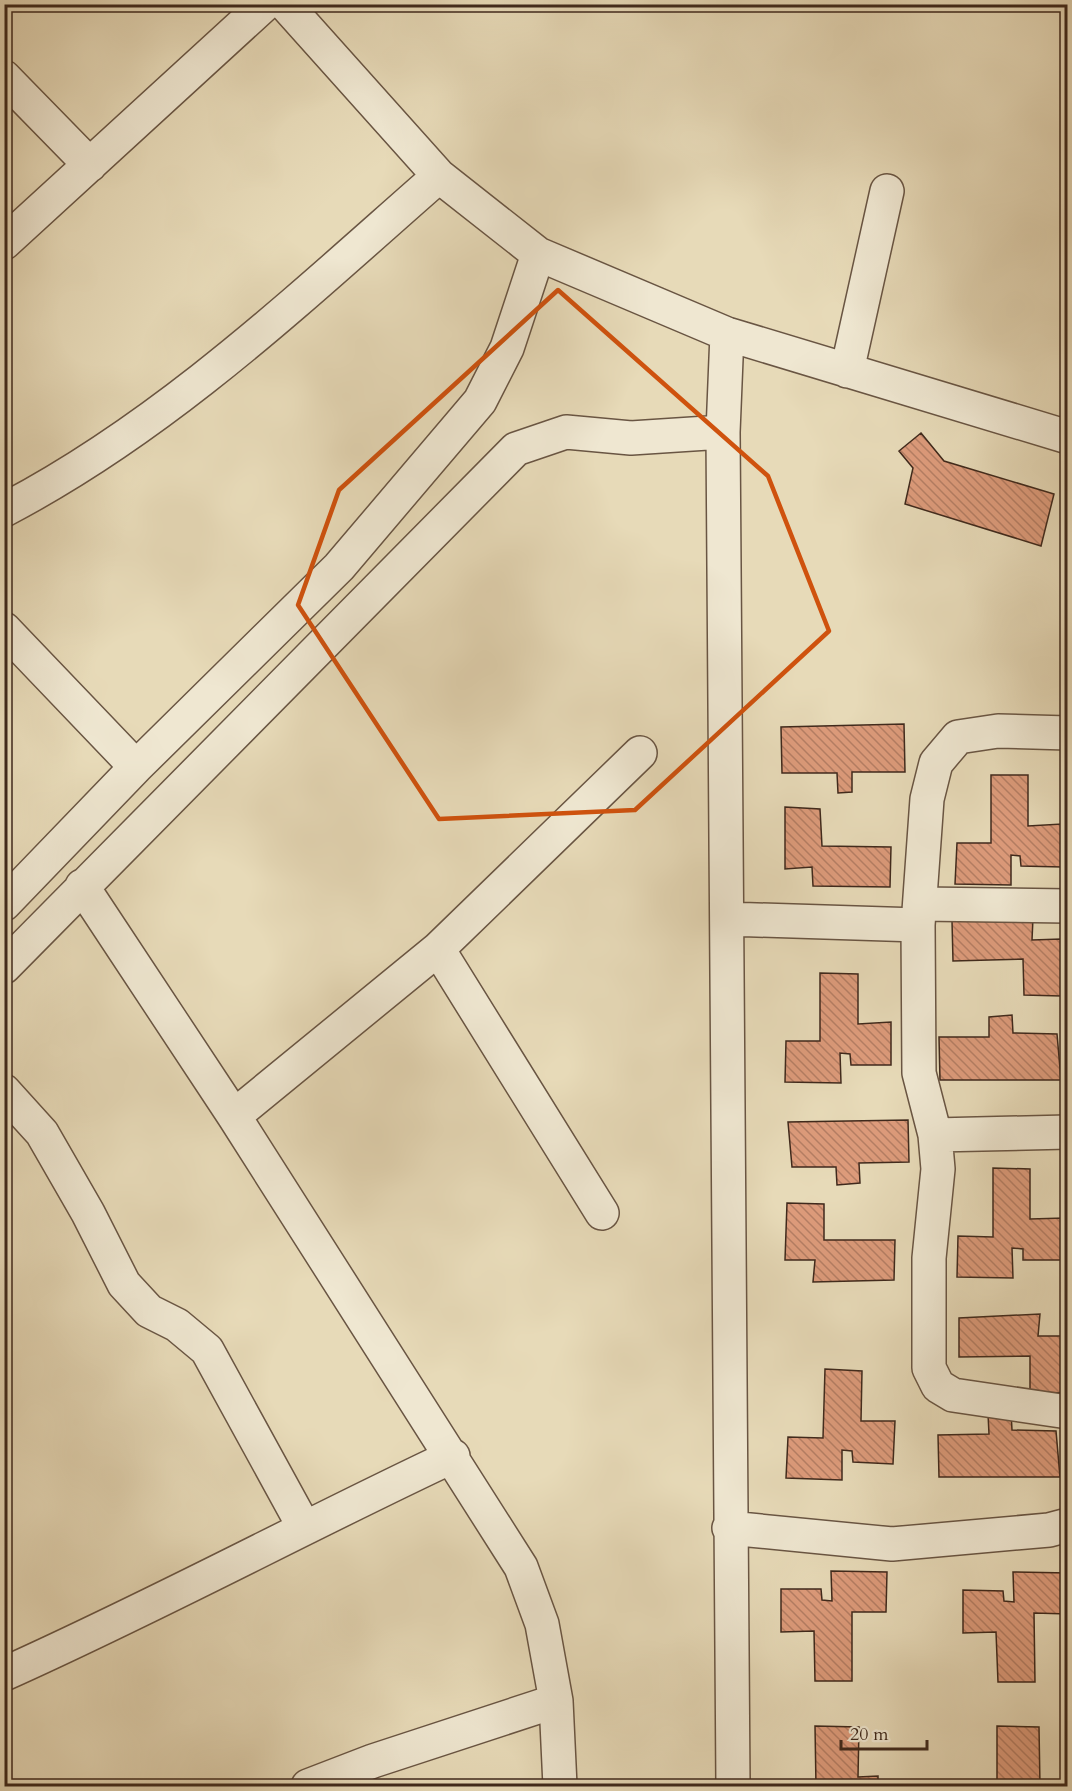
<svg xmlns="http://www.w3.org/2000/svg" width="1072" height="1791" font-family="Cardo,serif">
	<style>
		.building { fill: url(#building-back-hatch); stroke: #3f291c; stroke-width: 1.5 }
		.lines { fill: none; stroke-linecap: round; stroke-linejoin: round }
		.minor-casing { stroke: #695543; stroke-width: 36 }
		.minor { stroke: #efe7d1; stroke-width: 33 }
		.marked { fill: none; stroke: #cf520e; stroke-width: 4.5; stroke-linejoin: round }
	</style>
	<defs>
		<pattern id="building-back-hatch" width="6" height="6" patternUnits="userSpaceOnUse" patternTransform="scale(1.5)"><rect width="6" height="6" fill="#dd9b7b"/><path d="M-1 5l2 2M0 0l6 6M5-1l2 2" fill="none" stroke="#b57e64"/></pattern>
	</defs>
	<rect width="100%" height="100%" fill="#e7dab8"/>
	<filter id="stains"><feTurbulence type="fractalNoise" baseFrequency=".00333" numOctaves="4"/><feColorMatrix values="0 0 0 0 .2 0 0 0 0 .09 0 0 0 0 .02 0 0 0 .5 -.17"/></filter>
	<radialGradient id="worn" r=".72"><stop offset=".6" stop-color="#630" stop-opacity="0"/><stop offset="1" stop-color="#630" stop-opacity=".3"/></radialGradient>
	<path class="building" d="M921,433L944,461L1054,494L1041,546L905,504L913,468L899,451Z
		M904,724L905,772H852V792L838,793L837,773H782L781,727Z
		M991,775H1028V826L1062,824V867L1021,866L1020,856L1011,855V885L955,884L957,843H991Z
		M785,807L820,809L822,846L891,847L890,887L813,886L812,867L785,869Z
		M1033,918L1032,940L1061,939V996L1024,995L1023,959L953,961L952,921Z
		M820,973L858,974V1024L891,1022V1065H851L850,1054L840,1053L841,1083L785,1082L786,1041H820Z
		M1012,1015L1013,1033L1057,1034L1061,1080H940L939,1037H989V1017Z
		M908,1120L909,1162L859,1163L860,1183L837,1185L836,1167H792L788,1122Z
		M993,1168L1030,1169V1219L1064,1218L1063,1260H1023V1249L1012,1248L1013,1278L957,1277L958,1236L993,1237Z
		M787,1203L824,1204V1240H895L894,1280L813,1282L815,1260H785Z
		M1040,1314L1038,1336H1068V1393L1030,1392V1356L959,1357V1318Z
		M825,1369L862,1371L861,1421H895L893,1464L853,1462L852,1451L842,1450V1480L786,1478L788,1437L823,1438Z
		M1011,1412L1012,1430L1056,1431L1060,1477H939L938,1435L989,1434L988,1414Z
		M831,1571L887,1572L886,1612H852V1681H815L814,1631L781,1632V1589H821L822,1600L832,1601Z
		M1013,1572L1068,1573V1614L1034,1613L1035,1682H998L996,1632L963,1633V1590L1003,1591L1004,1601L1014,1602Z
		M815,1726L859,1727L858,1777L878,1776V1786H816Z
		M997,1726L1039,1727L1040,1786H977V1781L997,1782Z"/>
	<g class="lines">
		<g class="minor-casing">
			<path id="minor" d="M285,4L439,176L538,254L727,334L1068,437
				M4,77L90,165
				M4,243L265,4
				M727,334L723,432L733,1786
				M847,371L887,191
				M4,510C167,425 302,296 439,176
				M4,629L136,767
				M1068,733L998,731L958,737L936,763L927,799L918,925L919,1073L935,1135L938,1169L929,1258V1368L938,1386L953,1395L1068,1412
				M82,886L234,1116L521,1567L542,1624L556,1701L560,1786
				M4,904L136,767L339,567L480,401L507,348L538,254
				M920,904L1068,906
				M728,919L918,925
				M438,949L602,1213
				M4,967L516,449L566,432L631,438L723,432
				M4,1091L42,1133L88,1213L124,1284L149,1311L177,1325L207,1350L304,1527
				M234,1116L438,949L640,753
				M935,1135L1068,1132
				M729,1528L892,1544L1049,1530L1068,1525
				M4,1674C156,1606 302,1527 453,1456
				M308,1786L373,1761L556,1701"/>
		</g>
		<use href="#minor" class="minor"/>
	</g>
	<path class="marked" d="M558,290L768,476L829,631L635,810L439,819L298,605L339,490Z"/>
	<rect width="1072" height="1791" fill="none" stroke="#e7dab8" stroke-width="24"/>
	<rect x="6" y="6" width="1060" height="1779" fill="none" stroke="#3f291c" stroke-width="3"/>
	<rect x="12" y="12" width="1048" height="1767" fill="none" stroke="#3f291c" stroke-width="1.5"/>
	<path d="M841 1740v9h86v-9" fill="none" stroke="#3f291c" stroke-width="3"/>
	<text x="850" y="1740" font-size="18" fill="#3f291c" stroke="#efe7d1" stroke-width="4.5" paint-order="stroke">20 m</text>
	<rect width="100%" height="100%" filter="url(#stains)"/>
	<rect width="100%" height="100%" fill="url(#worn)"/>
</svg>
